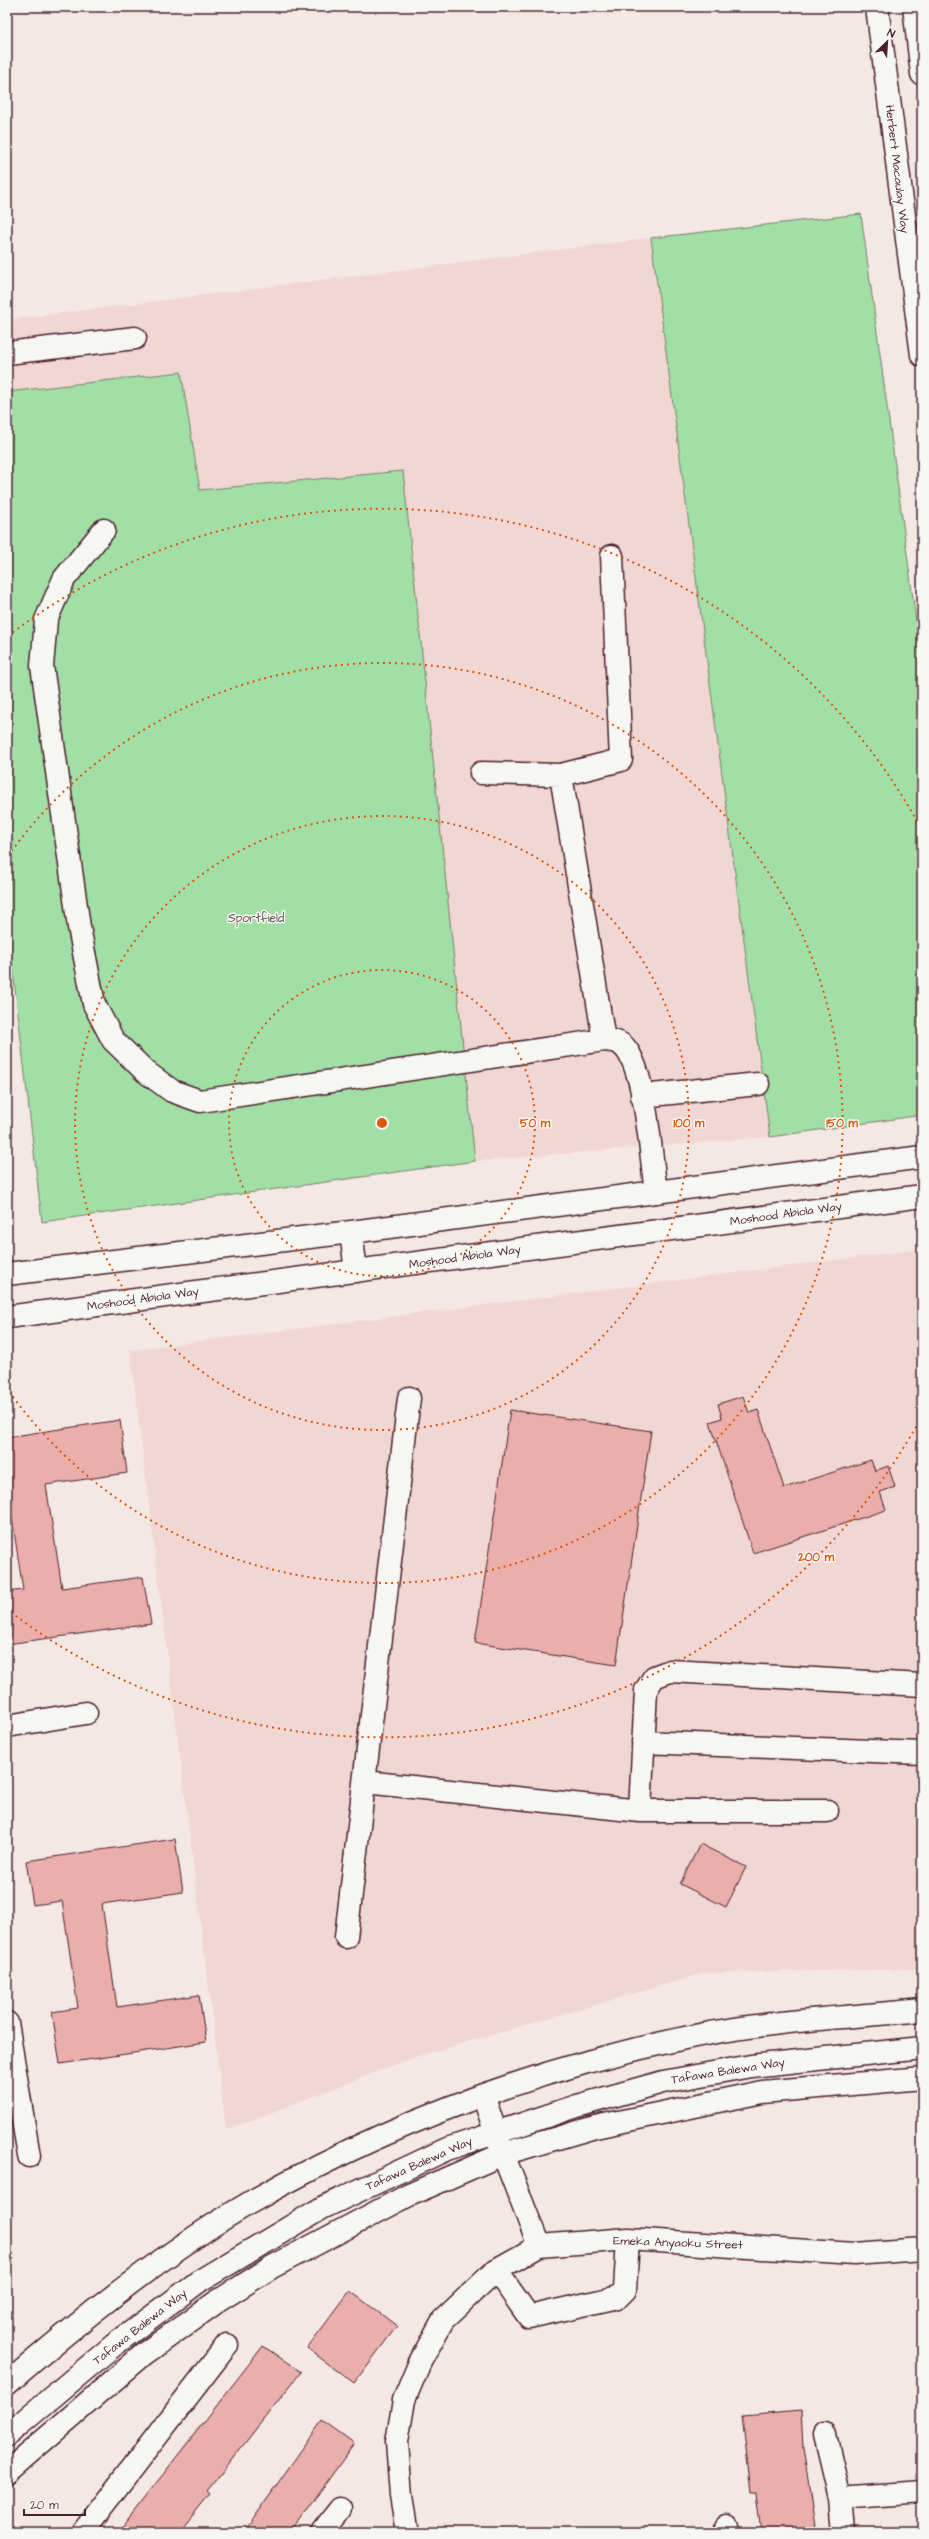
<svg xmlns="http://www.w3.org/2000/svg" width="929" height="2539" font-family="'Architects Daughter',sans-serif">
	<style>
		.built { fill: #f1d7d3 }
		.green { fill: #a2dfa6; stroke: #767f68 }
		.building { fill: #ebafab; stroke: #4a1f2b }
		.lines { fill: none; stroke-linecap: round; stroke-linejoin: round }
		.minor-casing { stroke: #4a1f2b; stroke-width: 25 }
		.major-casing { stroke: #4a1f2b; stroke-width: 25 }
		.minor { stroke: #f6f6f2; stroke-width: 22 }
		.major { stroke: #f6f6f2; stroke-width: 22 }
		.ring { fill: none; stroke: #e0560e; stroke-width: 2; stroke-dasharray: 2 4 }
		.labels { text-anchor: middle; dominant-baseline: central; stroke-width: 3; stroke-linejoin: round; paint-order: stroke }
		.street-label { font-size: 12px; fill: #4a1f2b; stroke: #f6f6f2 }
		.park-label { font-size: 12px; fill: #604f4a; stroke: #f6f6f2 }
		.centre { fill: #e0560e; stroke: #f6f6f2; stroke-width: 2 }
		.ring-label { font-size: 12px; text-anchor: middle; font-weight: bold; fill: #e0560e; stroke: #f6f6f2; stroke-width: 3; stroke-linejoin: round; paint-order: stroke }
	</style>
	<rect width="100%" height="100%" fill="#f4e8e4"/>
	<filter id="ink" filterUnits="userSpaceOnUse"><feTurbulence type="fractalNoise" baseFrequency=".025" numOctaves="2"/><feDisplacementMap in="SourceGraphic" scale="8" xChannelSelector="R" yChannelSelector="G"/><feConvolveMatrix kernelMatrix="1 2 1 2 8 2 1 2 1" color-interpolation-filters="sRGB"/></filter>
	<g filter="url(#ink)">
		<path class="built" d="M651,238L770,1137L475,1161L403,471L200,490L180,372L7,392V320Z
			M922,1249V1969L705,1973L418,2056L226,2130L130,1350Z"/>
		<path class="green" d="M861,214L922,665V1115L770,1137L651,238Z
			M181,372L200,490L403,471L475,1161L42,1222L7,918V392Z"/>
		<path class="building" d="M743,1396L749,1413L758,1410L784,1488L871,1460L875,1471L888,1466L895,1487L880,1492L886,1510L753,1553L710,1422L722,1418L718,1404Z
			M510,1410L651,1431L616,1665L475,1643Z
			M120,1420L127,1473L46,1485L62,1588L143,1577L151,1624L7,1644V1592L23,1590L7,1485V1437Z
			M175,1839L183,1892L102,1904L117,2007L199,1995L206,2042L60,2064L52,2012L78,2008L62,1901L33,1905L26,1861Z
			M700,1844L746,1867L726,1907L680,1884Z
			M350,2291L397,2326L354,2383L307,2348Z
			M263,2346L301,2372L207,2491L210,2494L179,2532H118Z
			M801,2411L803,2447L816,2532H761L756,2492H751L742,2416Z
			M322,2421L354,2444L291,2532H243Z"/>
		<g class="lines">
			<g class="minor-casing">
				<path id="minor" d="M7,353L135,338
					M104,530L64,579L46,620L42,666L79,927L94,1004L113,1040L146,1072L172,1091L200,1101L604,1040C613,1041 620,1041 626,1049C646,1074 651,1158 656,1192
					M481,773L561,775L621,760L612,556
					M561,775L604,1040
					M642,1096L758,1084
					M7,1726L86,1713
					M643,1742L922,1753
					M365,1782L640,1811H827
					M640,1811L646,1690L654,1677L670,1671L922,1685
					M346,1937L409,1398
					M7,2023L29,2156
					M483,2095L503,2154L539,2246
					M496,2270L529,2317L618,2297L625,2290L628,2239
					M825,2435L840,2498L843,2532
					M7,2472L144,2354L215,2303L272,2267L409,2195L503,2154L595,2127L762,2092L922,2078
					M840,2498L922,2492
					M726,2527L727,2532
					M83,2532L227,2345
					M322,2532L340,2509
					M407,2532L401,2496L397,2442L404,2400L420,2362L443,2320L496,2270L539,2246L628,2239L854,2254L922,2249"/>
			</g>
			<g class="major-casing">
				<path id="major" d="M877,7L922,355
					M914,7L922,74
					M351,1232L356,1271
					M7,1274L351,1232L922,1157
					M7,1317L922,1196
					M7,2384C81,2319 165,2252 251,2202C385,2125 534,2070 685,2038C763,2021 843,2018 922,2010
					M7,2435L114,2345L198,2282L322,2208L447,2149L577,2106L663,2082L751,2066L922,2048"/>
			</g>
			<use href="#minor" class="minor"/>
			<use href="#major" class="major"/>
		</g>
	</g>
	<g class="ring">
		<circle cx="382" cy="1123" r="153"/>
		<circle cx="382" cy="1123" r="307"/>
		<path d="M8 856A460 460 0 1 1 8 1390"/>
		<path d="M922 1416A614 614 0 0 1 8 1610M8 636A614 614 0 0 1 922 830"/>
	</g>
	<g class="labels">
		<g class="street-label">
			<text transform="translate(897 169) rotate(83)">Herbert Macaulay Way</text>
			<text transform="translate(786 1214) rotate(-8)">Moshood Abiola Way</text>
			<text transform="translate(465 1257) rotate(-8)">Moshood Abiola Way</text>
			<text transform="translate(143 1299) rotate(-8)">Moshood Abiola Way</text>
			<text transform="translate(728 2071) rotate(-9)">Tafawa Balewa Way</text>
			<text transform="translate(419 2164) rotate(-24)">Tafawa Balewa Way</text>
			<text transform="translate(678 2243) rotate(2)">Emeka Anyaoku Street</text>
			<text transform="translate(140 2327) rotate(-38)">Tafawa Balewa Way</text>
		</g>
		<g class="park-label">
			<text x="256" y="918">Sportfield</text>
		</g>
	</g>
	<circle cx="382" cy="1123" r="6" class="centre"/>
	<g class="ring-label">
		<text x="535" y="1127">50 m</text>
		<text x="689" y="1127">100 m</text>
		<text x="842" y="1127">150 m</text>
		<text x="816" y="1561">200 m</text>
	</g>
	<rect width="929" height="2539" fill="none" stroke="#f6f6f2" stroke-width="24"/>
	<rect x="12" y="12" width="905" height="2515" fill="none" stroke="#4a1f2b" stroke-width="1.5" filter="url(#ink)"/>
	<g transform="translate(887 42) rotate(25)" stroke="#f6f6f2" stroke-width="3" paint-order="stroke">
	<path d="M0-3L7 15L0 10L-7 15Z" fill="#4a1f2b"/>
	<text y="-6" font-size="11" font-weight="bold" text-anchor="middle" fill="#4a1f2b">N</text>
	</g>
	<path d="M24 2509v6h61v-6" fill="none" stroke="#4a1f2b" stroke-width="2"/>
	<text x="30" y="2509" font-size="12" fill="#4a1f2b" stroke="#f6f6f2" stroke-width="3" paint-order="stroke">20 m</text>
</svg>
